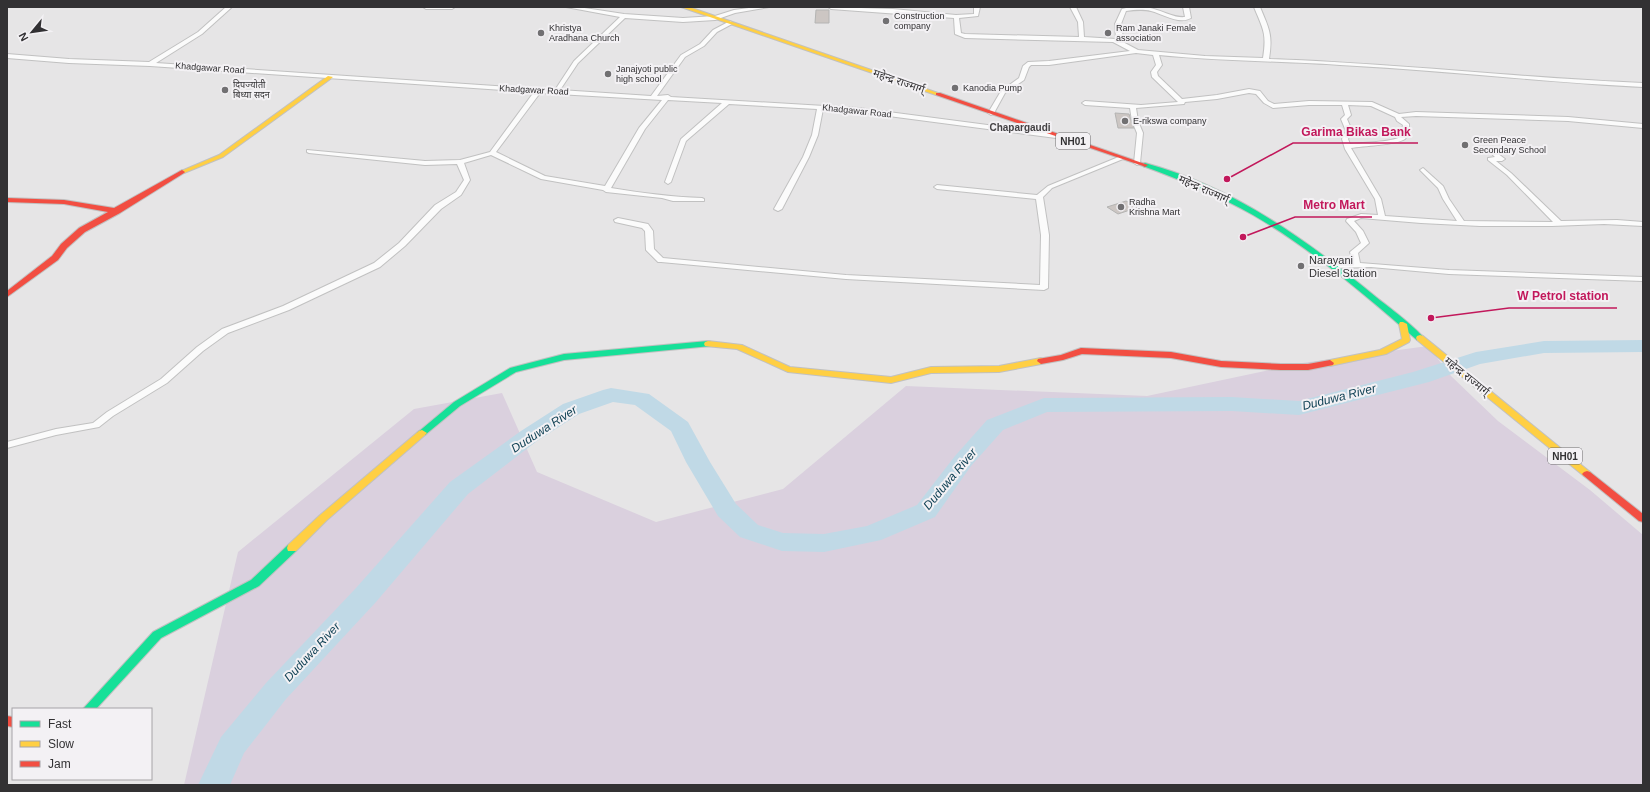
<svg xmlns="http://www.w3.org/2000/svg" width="1650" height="792" font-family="Helvetica,'Noto Sans Devanagari',sans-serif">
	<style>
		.green { fill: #dad0de }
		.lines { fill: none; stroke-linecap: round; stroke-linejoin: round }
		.river { fill: #c0d9e6; fill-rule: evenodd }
		.building { fill: #ccc6c3; stroke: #b4b4b3 }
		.street-casing { stroke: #c1c1c1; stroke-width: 2 }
		.fast-casing { stroke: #c1c1c1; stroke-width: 2 }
		.slow-casing { stroke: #c1c1c1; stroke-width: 2 }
		.jam-casing { stroke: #c1c1c1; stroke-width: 2 }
		.street { fill: #fbfbfb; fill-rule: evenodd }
		.fast { fill: #16e098; fill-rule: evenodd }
		.slow { fill: #ffcf43; fill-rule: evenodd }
		.jam { fill: #f24e42; fill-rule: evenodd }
		.poi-dot { fill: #717072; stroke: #f3f1f4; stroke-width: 1.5 }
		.labels { text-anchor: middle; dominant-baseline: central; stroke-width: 4; stroke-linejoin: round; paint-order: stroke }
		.far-poi-label { font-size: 9px; fill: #323133; stroke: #f3f1f4; text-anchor: start }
		.far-street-label { font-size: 9px; fill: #323133; stroke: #f3f1f4 }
		.far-neighbourhood-label { font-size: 10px; font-weight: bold; fill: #444244; stroke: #f3f1f4 }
		.shield { fill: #f3f1f4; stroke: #6c6b6d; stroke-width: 1 }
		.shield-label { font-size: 10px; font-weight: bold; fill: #323133 }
		.street-label { font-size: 11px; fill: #323133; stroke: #f3f1f4 }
		.poi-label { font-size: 11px; fill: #323133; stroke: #f3f1f4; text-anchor: start }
		.water-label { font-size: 12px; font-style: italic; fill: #124356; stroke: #f3f1f4 }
		.leader { fill: none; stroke: #c2185b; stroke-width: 1.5 }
		.callout-dot { fill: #c2185b; stroke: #f3f1f4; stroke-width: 1.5 }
		.callout-label { font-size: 12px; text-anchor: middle; font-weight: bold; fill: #c2185b; stroke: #f3f1f4; stroke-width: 4; stroke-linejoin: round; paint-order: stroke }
	</style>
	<rect width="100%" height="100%" fill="#e6e5e6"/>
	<path class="green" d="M1428,346L1451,376L1498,421L1590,490L1643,535V785H184L238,552L414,409L502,393L537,472L656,522L783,489L906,386L1147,396L1302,363Z"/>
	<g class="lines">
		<path class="river" d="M1643,340V352L1544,353L1480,364L1429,382L1299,415L1232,411L1047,412L1003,430L971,466L935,517L881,540L824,552L782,551L740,537L718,516L686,462L671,431L635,405L613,402L579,414L537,441L468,494L376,602L286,699L244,753L230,785H198L221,737L266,683L356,588L450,482L521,431L563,404L603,390L611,388L649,394L688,422L710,462L736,504L758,525L783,533L824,534L867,526L917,505L955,456L987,420L1044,398L1232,397L1299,401L1413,372L1476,352L1544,341Z"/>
	</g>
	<path class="building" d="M816,10H829V23H815Z
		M1115,113L1129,114L1134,128H1118Z
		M1126,201L1139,207L1118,214L1107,207Z"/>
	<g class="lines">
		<g class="street-casing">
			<path id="street" d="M226,7H232L202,34L156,63L555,90L574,61L620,17L566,7H578L624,14L683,18L715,16L734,10L756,7H769L735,13L715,20L683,22L625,18L578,63L560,90L651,96L681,55L700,44L713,30L730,21L733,23L732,24L717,32L704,46L685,57L657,96L668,95L671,97L858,108L1056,134L1059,136L1056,138L858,112L823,109L818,135L809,157L782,209L778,211L774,209L803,157L812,135L817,109L729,104L686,141L671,182L668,184L665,182L681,139L722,103L668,100L645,129L611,188C641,193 672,197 702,198L704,199V201H673L662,198L606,192L603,190L541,179L491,155L464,163L470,180L461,195L441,209L405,246L380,267L289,310L228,333L203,351L167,383L113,416L99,427L56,435L7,448V442L56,429L93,423L107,412L161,379L197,347L222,329L283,306L374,263L399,243L435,205L456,192L464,180L457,164L425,165L309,153L307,152V150L425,161L460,160L490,152L534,92L150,66L69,63L7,58V54L69,59L149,62L198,32ZM540,93L662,100L639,128L605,186L545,176L496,152Z
				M423,7H455L452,9H426Z
				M828,7L893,9L956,15L974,14V7H980L978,16L959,18L961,33L965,34L1079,37L1078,22L1070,7H1076L1083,22L1084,37L1116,39L1115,24L1122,9C1134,6 1146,6 1157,10C1167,13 1175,18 1185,17L1183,7H1189L1191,18C1179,25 1163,14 1151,11C1143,9 1134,10 1126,11L1121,24L1123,38L1121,41L1138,50L1205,56L1263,58C1267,33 1263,29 1254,7H1260C1269,29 1273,34 1269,59C1394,63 1518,78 1643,83V87C1542,82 1441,70 1340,65C1280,61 1219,61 1159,55L1162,65L1157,72L1158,76L1182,99L1217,95L1249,89L1260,91L1268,101L1274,104L1309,101L1372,102L1399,114L1416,112L1568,117L1643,124V128L1568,121L1416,116L1401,117L1409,124C1409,129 1409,135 1405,139C1397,145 1362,146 1351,148L1381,199L1385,216L1457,221L1443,199L1438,188L1420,170L1423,168L1443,186L1449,199L1464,221L1553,222L1507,175L1488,160V158L1495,157L1490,152L1493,150L1505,159L1502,161H1496L1511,173L1561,221L1617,220L1643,222V226L1604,224L1552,226H1480L1421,223L1361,218L1354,221L1363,231L1369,243L1358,253L1360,263L1449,270L1643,277V281L1449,274L1371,267L1331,268L1330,266L1334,264L1353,263L1350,252L1361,243L1356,232L1346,221L1347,219L1361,214L1378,215L1375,199L1345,149L1342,139L1346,131L1341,119L1345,115L1342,105H1309L1273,108L1264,103L1256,94L1249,93L1217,99L1185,102L1184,104L1136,108L1138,121L1143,133L1140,163L1137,165L1134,163L1137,133L1132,121L1130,108L1085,105L1082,103L1085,101L1141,105L1178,102L1152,77L1151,72L1156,65L1153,55L1136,53L1049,65H1031L1029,67L1024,80L1005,93L994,113L991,115L988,113L1001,91L1019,78L1023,66L1028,62L1049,61L1130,51L1113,42L965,38L955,34L954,18L831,9ZM1348,105L1371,106L1395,117L1397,121L1403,125C1402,128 1403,134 1400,137C1392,142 1360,143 1350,144L1348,139L1352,131L1347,119L1351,115Z
				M1121,156L1123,157V159L1052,188L1043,197L1049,235L1048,288L1044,290L846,279L661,262H658L646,250L645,231L642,228L615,222L614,220L618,218L648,224L653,231L654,249L663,258L846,275L1040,285L1041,235L1036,199L937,189L934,187L937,185L1037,195L1048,186Z"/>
		</g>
		<g class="fast-casing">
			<path id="fast" d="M1145,163C1232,186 1307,240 1376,297C1390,308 1413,325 1424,338L1423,340H1417C1365,295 1313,250 1253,215C1218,195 1181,180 1143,166V164Z
				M708,341L711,342L712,344L711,346L564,360L516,372L460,406L425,435H419L417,433L454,402L510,368L564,354Z
				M292,544L296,545L297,548L296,551L259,586L161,638L96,709H83L153,632L251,580L288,545Z"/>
		</g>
		<g class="slow-casing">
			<path id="slow" d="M681,7H689L941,94L936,95Z
				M328,76L333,77L223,157L184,173H180L179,172L219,155Z
				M1400,322H1403L1407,324L1410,340L1409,342L1386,354L1330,366L1326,363L1330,360L1380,350L1402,339L1399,324Z
				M1420,335L1423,336L1590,472L1592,474L1590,476H1584L1417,340L1416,338L1417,336Z
				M708,341L742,345L790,367L891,377L931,367L999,366L1041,358L1045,361L1041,364L999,372L931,373L891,383L788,372L737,349L705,346L704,344L705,342Z
				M422,430L427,433L425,435L327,520L296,551H288L287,548L288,545L319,516L419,431Z"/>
		</g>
		<g class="jam-casing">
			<path id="jam" d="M936,93H940L1148,165L1145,167L1143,166L936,95Z
				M182,170L185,172L184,173L120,213L85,232L67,248L58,260L7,297V291L52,256L61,244L79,228L108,212L64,204L7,202V198L64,200L114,208Z
				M1081,348L1171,352L1221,361L1281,364H1308L1330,360L1334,363L1333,365L1308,370H1281L1221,367L1171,358L1082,354L1063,360L1041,364L1037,361L1038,359L1061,355Z
				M1587,471L1590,472L1643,514V522L1639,521L1584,476L1582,474L1584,472Z
				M7,716L13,717V727L7,726Z"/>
		</g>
		<use href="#street" class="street"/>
		<use href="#fast" class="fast"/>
		<use href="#slow" class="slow"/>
		<use href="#jam" class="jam"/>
	</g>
	<g class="poi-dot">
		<circle cx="886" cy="21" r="4"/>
		<circle cx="541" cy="33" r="4"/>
		<circle cx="1108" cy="33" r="4"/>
		<circle cx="608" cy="74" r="4"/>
		<circle cx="955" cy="88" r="4"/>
		<circle cx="225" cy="90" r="4"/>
		<circle cx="1125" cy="121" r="4"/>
		<circle cx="1465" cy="145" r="4"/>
		<circle cx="1121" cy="207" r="4"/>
		<circle cx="1301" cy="266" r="4"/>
	</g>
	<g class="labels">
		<g class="far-poi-label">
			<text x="894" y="16">Construction<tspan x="894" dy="10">company</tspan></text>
			<text x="549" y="28">Khristya<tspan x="549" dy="10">Aradhana Church</tspan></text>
			<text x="1116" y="28">Ram Janaki Female<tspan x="1116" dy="10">association</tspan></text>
			<text x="616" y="69">Janajyoti public<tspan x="616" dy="10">high school</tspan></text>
			<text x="233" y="85">दिपज्योती<tspan x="233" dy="10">बिध्या सदन</tspan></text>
			<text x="963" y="88">Kanodia Pump</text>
			<text x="1133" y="121">E-rikswa company</text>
			<text x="1473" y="140">Green Peace<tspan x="1473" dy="10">Secondary School</tspan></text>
			<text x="1129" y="202">Radha<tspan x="1129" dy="10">Krishna Mart</tspan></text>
		</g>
		<g class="far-street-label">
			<text transform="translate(210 68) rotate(4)">Khadgawar Road</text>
			<text transform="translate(534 90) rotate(3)">Khadgawar Road</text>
			<text transform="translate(857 111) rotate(6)">Khadgawar Road</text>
		</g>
		<g class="far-neighbourhood-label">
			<text x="1020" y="127">Chapargaudi</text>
		</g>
		<g class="shield">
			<rect x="1056" y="133" width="34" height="16" rx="3"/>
			<rect x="1548" y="448" width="34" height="16" rx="3"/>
		</g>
		<g class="shield-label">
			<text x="1073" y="141">NH01</text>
			<text x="1565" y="456">NH01</text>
		</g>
		<g class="street-label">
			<text transform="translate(899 81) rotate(19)">महेन्द्र राज्मार्ग्</text>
			<text transform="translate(1204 189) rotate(24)">महेन्द्र राज्मार्ग्</text>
			<text transform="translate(1467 376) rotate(39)">महेन्द्र राज्मार्ग्</text>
		</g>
		<g class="poi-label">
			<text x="1309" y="260">Narayani<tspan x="1309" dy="13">Diesel Station</tspan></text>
		</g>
		<g class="water-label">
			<text transform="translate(1339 397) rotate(-14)">Duduwa River</text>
			<text transform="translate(544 429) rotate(-33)">Duduwa River</text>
			<text transform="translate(950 479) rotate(-50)">Duduwa River</text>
			<text transform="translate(312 652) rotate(-47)">Duduwa River</text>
		</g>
	</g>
	<path class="leader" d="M1227 179L1293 143H1418M1243 237L1295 217H1372M1431 318L1509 308H1617"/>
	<g class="callout-dot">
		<circle cx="1227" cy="179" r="4"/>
		<circle cx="1243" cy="237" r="4"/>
		<circle cx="1431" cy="318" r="4"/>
	</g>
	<g class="callout-label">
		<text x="1356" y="136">Garima Bikas Bank</text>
		<text x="1334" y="209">Metro Mart</text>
		<text x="1563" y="300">W Petrol station</text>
	</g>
	<rect width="1650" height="792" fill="none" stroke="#323133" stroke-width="16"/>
	<rect x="12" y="708" width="140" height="72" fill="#f3f1f4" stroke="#a6a4a7"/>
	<rect x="20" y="721" width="20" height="6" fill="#16e098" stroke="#a6a4a7"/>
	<text x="48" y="728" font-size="12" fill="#323133">Fast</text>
	<rect x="20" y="741" width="20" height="6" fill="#ffcf43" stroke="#a6a4a7"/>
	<text x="48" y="748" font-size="12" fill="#323133">Slow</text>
	<rect x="20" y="761" width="20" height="6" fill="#f24e42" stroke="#a6a4a7"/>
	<text x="48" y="768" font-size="12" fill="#323133">Jam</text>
	<g transform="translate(32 32) rotate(241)" stroke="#f3f1f4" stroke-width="3" paint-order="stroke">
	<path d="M0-3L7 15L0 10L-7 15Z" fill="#323133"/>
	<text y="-6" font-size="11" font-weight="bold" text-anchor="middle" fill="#323133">N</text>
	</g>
</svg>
